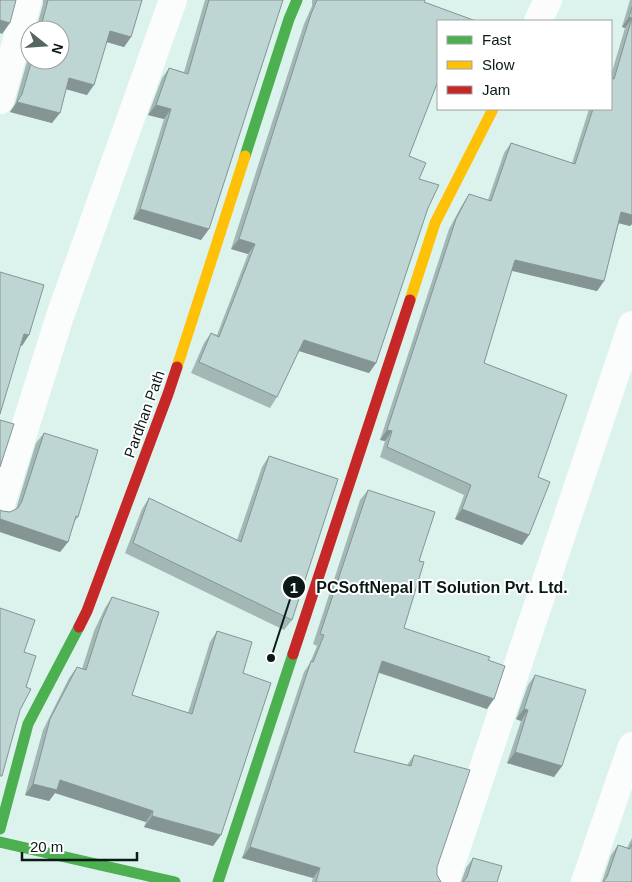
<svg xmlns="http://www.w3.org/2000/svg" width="632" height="882" font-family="Helvetica,sans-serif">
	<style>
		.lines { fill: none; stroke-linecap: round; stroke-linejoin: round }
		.street { stroke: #fafdfc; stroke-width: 28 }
		.fast { stroke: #4caf50; stroke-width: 11 }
		.slow { stroke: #ffc107; stroke-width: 11 }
		.jam { stroke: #c62828; stroke-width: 11 }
		.wall { fill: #a3b7b5 }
		.shaded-wall { fill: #849594 }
		.building { fill: #bdd5d3; stroke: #849594 }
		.labels { text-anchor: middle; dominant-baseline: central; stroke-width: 4; stroke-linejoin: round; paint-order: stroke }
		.street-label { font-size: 15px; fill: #0b1a17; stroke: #fff }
		.leader { fill: none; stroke: #0b1a17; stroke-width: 2 }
		.callout-dot { fill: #0b1a17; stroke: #fff; stroke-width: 2 }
		.mark-label { font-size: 15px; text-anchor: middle; font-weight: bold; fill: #fff }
		.callout-label { font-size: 16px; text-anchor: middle; font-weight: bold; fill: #0b1a17; stroke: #fff; stroke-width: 4; stroke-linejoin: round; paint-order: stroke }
	</style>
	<rect width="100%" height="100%" fill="#dcf3ed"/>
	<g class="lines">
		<path class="street" d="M538,21L548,0
			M0,100L28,0
			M0,507L60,316L173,0
			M445,882L632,325
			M585,882L632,746"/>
		<path class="fast" d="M245,156L289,19L297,0
			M0,829L28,724L79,627
			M0,842L175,882
			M218,882L293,654"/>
		<path class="slow" d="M410,300L435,223L493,109
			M177,367L245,156"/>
		<path class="jam" d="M79,627L87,611L168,394L177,367
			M293,654L410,300"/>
	</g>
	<path class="wall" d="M43,0H142L131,37L124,47L107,42L87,95L66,89L52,123L10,112L15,104L30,51V60H60V30H36L43,4Z
		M205,0H283L209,229L201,240L133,219L164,119L148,115L162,78L169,68L184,72Z
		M312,0H425L424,2L438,21L409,156L419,179L428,208L376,363L369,373L299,351L277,397L270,408L191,373L204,343L211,333L217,335L248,254L231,249L304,24L312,6Z
		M630,0H632V224L630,226L619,223L604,281L597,291L512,270L484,363L538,477L529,535L522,545L455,519L464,495L380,457L385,441L380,440L449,229L462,205L469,194L488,200L504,153L511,143L572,163L589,109H611V75L625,28L622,27Z
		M44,433L78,517L74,522L68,542L60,552L0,532V510L2,511L10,512L16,509L36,443Z
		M269,456L292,620L284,630L125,553L142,509L149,498L237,540L262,467Z
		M368,490L419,561L404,628L488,660L487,709L379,673L354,752L407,765L414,755L437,867V875L441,882H312L313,878L242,858L304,672L310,663L317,646L313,644L360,500Z
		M112,597L132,695L188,713L210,642L217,631L243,673L213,846L144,827L146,822L55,793L49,801L25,795L43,730L69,678L77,667L82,669L94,631L105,608Z
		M535,675L562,766L554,777L507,763L521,721L516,719L528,685Z
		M632,838V882H602L611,855L618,845L627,848Z
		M473,858L497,882H461L466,868Z"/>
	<path class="shaded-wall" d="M629,17L632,18L625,28L622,27Z
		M0,20L10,23L2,34L0,33Z
		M110,31L131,37L124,47L103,41Z
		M69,78L94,85L87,95L62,88Z
		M17,102L60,113L52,123L10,112Z
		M156,105L171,109L164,119L148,115Z
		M140,209L209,229L201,240L133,219Z
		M621,212L632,215V224L630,226L614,222Z
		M239,239L255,244L248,254L231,249Z
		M515,260L604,281L597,291L508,270Z
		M24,334L29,335L22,346L17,344Z
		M304,340L376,363L369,373L296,350Z
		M387,430L392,431L385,441L380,440Z
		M462,509L529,535L522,545L455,519Z
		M0,519L68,542L60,552L0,532Z
		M382,661L494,699L487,709L375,671Z
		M524,709L528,710L521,721L516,719Z
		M515,752L562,766L554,777L507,763Z
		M60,780L153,811L146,822L55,793L49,801L25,795L33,784Z
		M152,816L221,835L213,846L144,827Z
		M250,847L320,868L313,878L242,858Z"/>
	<path class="building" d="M0,0H16L10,23L0,20Z
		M48,0H142L131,37L110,31L94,85L69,78L60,113L17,102L22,94L32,60H60V30H40Z
		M209,0H283L209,229L140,209L171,109L156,105L169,68L188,74Z
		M317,0H425L424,2L476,21H438V81L409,156L426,163L419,179L439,185L428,208L376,363L304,340L277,397L199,362L211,333L219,337L255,244L239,239L311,14Z
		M632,7V215L621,212L604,281L515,260L484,363L567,395L538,477L550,482L529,535L462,509L471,485L387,447L392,431L387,430L456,219L469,194L491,201L511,143L575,164L593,109H611V78L614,79L632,18L629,17Z
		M0,272L44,285L29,335L24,334L0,414Z
		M0,420L14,424L0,467Z
		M44,433L98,450L78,517L76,516L68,542L0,519V510L2,511L10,512L18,508L22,501Z
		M269,456L338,479L292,620L133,543L149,498L241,542Z
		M368,490L435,512L419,561L424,562L404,628L490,657L488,660L505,666L494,699L382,661L354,752L411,766L414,755L470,770L437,867V875L441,882H316L320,868L250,847L311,661L313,662L324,635L320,634Z
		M112,597L159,612L132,695L192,714L217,631L252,642L243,673L271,683L221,835L152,816L153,811L60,780L57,790L33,784L50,719L77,667L86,670L102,620Z
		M0,608L35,620L24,652L36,656L26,687L31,689L20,710L2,776H0Z
		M535,675L586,690L562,766L515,752L528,710L524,709Z
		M632,844V882H603L607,877L618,845L630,849Z
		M473,858L502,866L497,882H463L467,877Z"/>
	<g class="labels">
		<g class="street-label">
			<text transform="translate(144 414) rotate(-70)">Pardhan Path</text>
		</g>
	</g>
	<path class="leader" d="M271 658L294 587"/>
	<g class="callout-dot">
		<circle cx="271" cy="658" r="5"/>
		<circle cx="294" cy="587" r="12"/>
	</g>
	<g class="mark-label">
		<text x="294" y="593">1</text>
	</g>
	<g class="callout-label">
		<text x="442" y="593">PCSoftNepal IT Solution Pvt. Ltd.</text>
	</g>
	<rect x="437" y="20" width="175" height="90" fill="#ffffff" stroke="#9da3a2"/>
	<rect x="447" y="36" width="25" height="8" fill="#4caf50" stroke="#9da3a2"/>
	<text x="482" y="45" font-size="15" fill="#0b1a17">Fast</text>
	<rect x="447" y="61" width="25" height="8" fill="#ffc107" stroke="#9da3a2"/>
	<text x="482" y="70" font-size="15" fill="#0b1a17">Slow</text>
	<rect x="447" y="86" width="25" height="8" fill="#c62828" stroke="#9da3a2"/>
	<text x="482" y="95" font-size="15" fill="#0b1a17">Jam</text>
	<g transform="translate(45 45) rotate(107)"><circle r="24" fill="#ffffff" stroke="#9da3a2"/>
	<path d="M0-4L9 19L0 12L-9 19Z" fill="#546662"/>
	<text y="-8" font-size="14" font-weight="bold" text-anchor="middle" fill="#0b1a17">N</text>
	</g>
	<path d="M22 852v8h115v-8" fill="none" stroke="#0b1a17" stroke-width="2.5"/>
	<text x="30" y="852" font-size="15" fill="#0b1a17" stroke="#ffffff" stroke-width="4" paint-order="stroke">20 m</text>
</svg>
